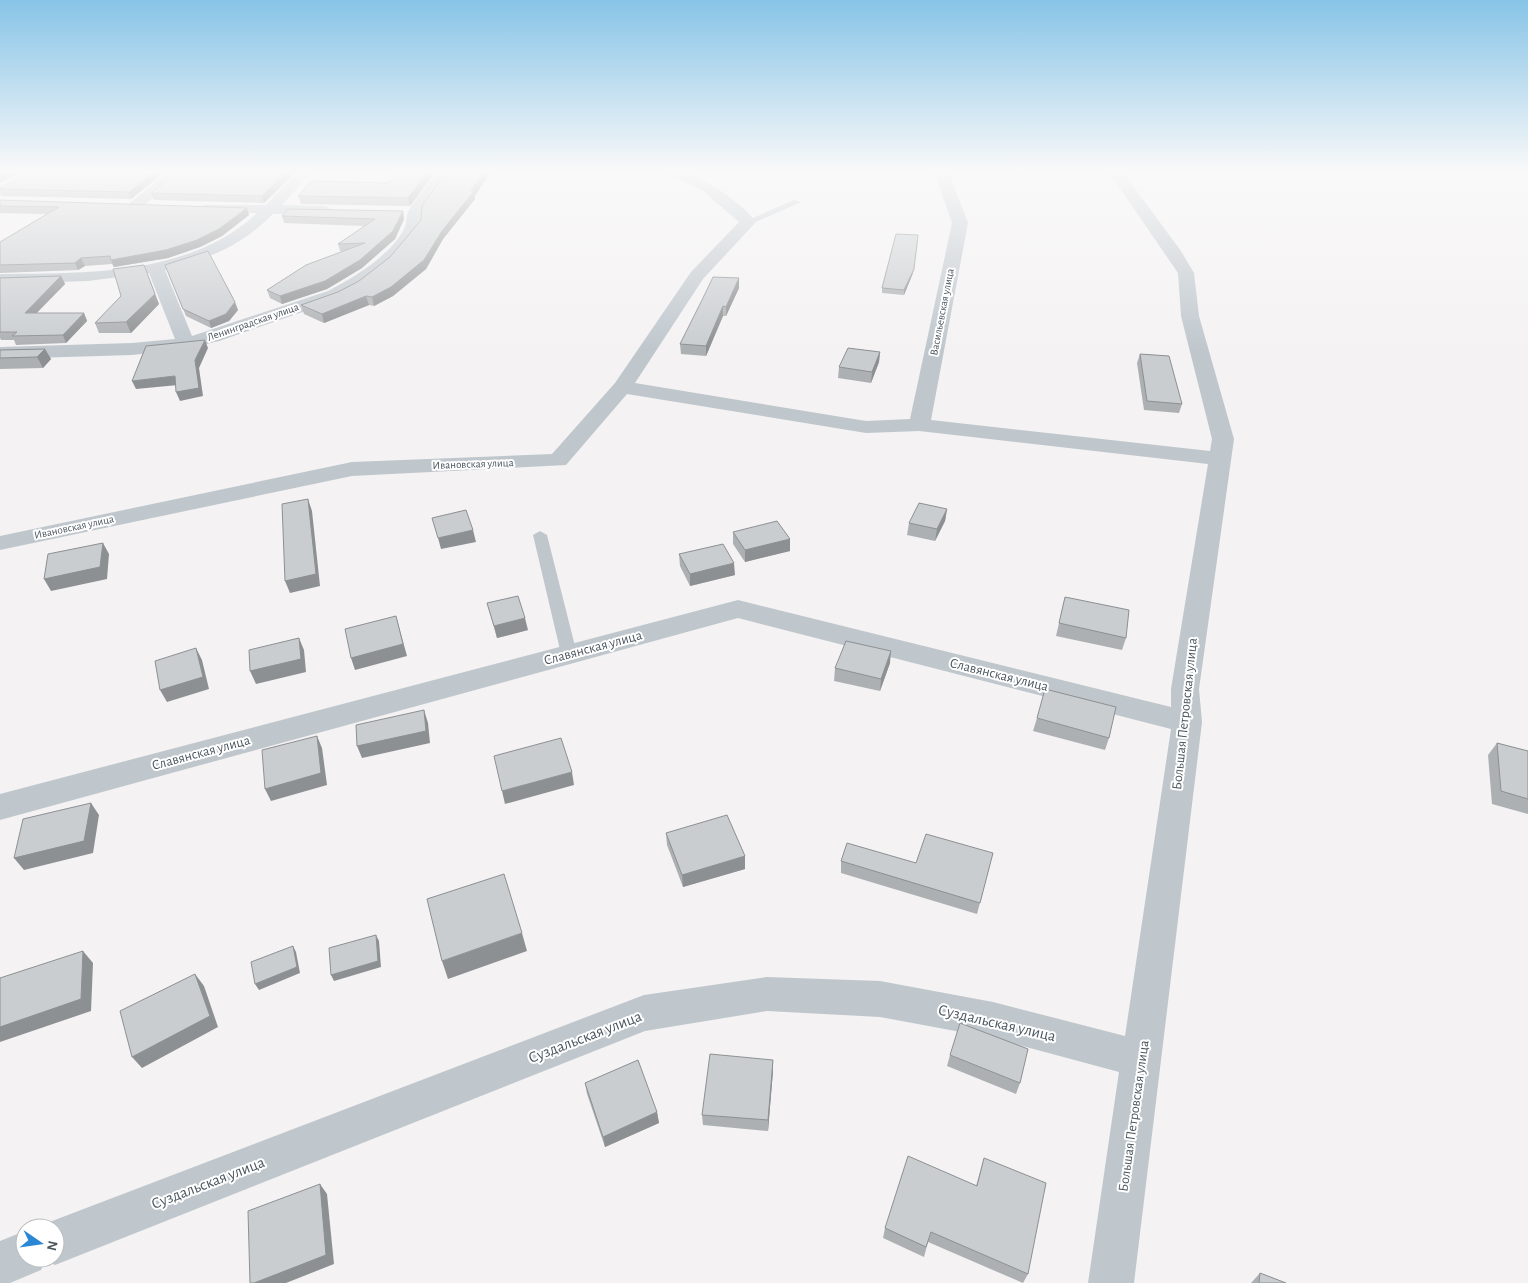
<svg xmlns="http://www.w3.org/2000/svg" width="1528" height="1283" font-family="'Alegreya Sans',sans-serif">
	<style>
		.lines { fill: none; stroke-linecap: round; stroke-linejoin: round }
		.service { fill: #bfc7cd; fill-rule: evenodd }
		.minor { fill: #bfc7cd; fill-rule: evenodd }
		.wall { fill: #adb0b3 }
		.shaded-wall { fill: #8d9092 }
		.building { fill: #c9cdd0; stroke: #8d9092 }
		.labels { text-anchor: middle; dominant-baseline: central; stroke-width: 4; stroke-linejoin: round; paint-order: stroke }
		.far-street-label { font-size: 11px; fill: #4b575e; stroke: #fff }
		.street-label { font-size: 14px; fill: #4b575e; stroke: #fff }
		.near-street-label { font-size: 16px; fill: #4b575e; stroke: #fff }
	</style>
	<rect width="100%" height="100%" fill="#f4f2f2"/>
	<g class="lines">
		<path class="service" d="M794,200L801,202L751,224L744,222Z
			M540,531L547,535L577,654L574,658H564L561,654L533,535Z"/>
		<path class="minor" d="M169,171H184L140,209H130L128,206L130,203Z
			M299,171H313L282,205L323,206L328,207L330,210L328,213L273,214C242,245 207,260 165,270L192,336L328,291C353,278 393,254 405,227C407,222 406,216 408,212C416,197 429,184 438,171H452L422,213L421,227L405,249L391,264L360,288L340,299L219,341L186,349L132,355L0,359V347L132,343L175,339L149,273L88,281L0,284V274C86,273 190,276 257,213L209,212L204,211L202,208L204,205H266Z
			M669,171C694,169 741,201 756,222L703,279L635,383L866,421L910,419L952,223L934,171H948L968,223L931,420L1210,451L1212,439L1181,316L1178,273L1108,171H1122L1181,251L1194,273L1199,316L1234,439L1199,689L1202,722L1134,1283H1088L1119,1072L993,1038L880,1017L767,1011L645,1031L55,1265L45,1260L41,1270L10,1283H0V1241L25,1231V1258H55V1228H38L39,1226L644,995L767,977L880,981L993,1002L1125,1036L1171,729L738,618L0,820V794L738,600L1171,707V689L1208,464L919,431L866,433L627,394L566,465L352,476L0,550V536L352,462L552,454L615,383L691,272L739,222L702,190L672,176Z"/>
	</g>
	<path class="wall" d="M166,171L131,199L2,196L0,193V188Z
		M297,171L264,203L154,200L151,193Z
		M399,171H436L410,206L301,204L298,196L389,183Z
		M447,171H491L475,196V199L443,239L426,269L393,296L374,306L369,305L324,323L304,314L301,305L338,292L359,281L390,257L421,220Z
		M0,200L249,215L222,236L200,247L168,258L114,267L112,264L85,266L78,270L0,273V242L47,214L0,213Z
		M282,216L404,219L395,239L362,268L327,289L282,304L270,298L267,290L343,251H340L338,244L364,226L284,223Z
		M165,265L238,310L229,321L211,328L186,316Z
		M913,273L904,295L882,293V288Z
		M61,276L65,284L36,313H84L87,321L66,343L16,345L14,340H1L0,338V278Z
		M739,288L726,316H723L706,356L681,354L680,344Z
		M159,304L131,333H99L95,323Z
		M45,349L51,359L43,368L0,369V350Z
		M880,352L879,362L871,383L838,378L839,367Z
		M1140,354L1182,404L1179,413L1144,410L1137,363Z
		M947,509L945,521L935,541L907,535L909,523Z
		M733,532L790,539V551L745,562L733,544Z
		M679,554L735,575L690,586L680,566Z
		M1065,597L1126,638L1122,650L1056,636Z
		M487,603L528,630L497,638Z
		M890,663L880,691L834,681L835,668Z
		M1037,718L1109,738L1105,750L1033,731Z
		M1497,743L1528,751V814L1492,804L1488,755Z
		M666,833L745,869L683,887L667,845Z
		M993,853L977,914L841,873V861L916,863Z
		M950,1055L1020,1083L1016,1094L947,1066Z
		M773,1060V1071L768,1131L703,1125L702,1115Z
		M585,1083L657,1112L659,1123L605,1147L587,1094Z
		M984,1158L1028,1274L1023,1283L928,1242L924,1257L883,1238L885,1228L976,1186Z
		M1260,1273L1286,1283H1251Z"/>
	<path class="shaded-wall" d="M7,171H22L0,183V174Z
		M156,171H166L131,199L129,192Z
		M288,171H297L264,203L262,196Z
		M429,171H436L410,206L408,198Z
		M485,171H491L475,196V199L443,239L426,269L393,296L374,306L372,297L442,231L471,191Z
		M247,208L249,215L222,236L200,247L168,258L114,267L111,260Z
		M403,211L404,219L395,239L362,268L327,289L282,304L280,296L360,260Z
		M918,240L913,273L904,295V290Z
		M81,258L85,266L78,270L75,263Z
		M148,275L159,304L131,333L126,322Z
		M61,276L65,284L29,321L25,313Z
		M739,278V288L726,316V307Z
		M366,296L369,305L324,323L322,314Z
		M235,302L238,310L229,321L211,328L209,321Z
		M723,306V316L706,356V346Z
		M84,313L87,321L66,343L63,335Z
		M205,340L208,348L199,368L203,396L180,401L176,392L195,360Z
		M45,349L51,359L43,368L37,357Z
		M880,352L879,362L871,383L872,372Z
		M175,376L178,385L136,389L132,381Z
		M308,499L312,511L320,586L290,593L285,581Z
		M947,509L945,521L935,541L937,529Z
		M473,530L476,542L441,549L438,538Z
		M790,539V551L745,562V550Z
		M103,543L109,554L107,579L51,591L44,579Z
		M734,563L735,575L690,586V574Z
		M396,616L407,656L355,670L351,658Z
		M525,618L528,630L497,638L494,626Z
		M299,638L304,650L306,672L256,684L250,671Z
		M196,648L202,660L209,689L167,702L160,690Z
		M891,651L890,663L880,691L881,679Z
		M424,710L428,723L430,743L362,758L357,746Z
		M317,736L322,748L327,785L271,801L265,789Z
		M572,772L574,785L505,804L502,791Z
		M91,803L99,815L93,853L24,870L14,858Z
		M745,856V869L683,887L682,875Z
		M522,933L527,951L448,979L442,961Z
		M376,935L379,941L381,967L334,981L331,975Z
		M293,946L296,952L300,973L259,990L255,984Z
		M83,951L93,963L91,1011L0,1042V1027Z
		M195,974L204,986L218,1027L142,1068L132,1057Z
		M773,1060V1071L768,1131V1120Z
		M657,1112L659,1123L605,1147L603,1137Z
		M320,1184L327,1194L334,1264L286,1283H254Z"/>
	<path class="building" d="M0,171H7L0,174Z
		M30,171H156L129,192L0,189V188Z
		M177,171H288L262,196L151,193Z
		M399,171H429L408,198L298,196L311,181L389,183Z
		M447,171H485L471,191H474L442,231L424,260L391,287L372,297L366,296L322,314L301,305L338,292L359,281L390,257L421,220L422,206Z
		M0,200L247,208L219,229L197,240L166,250L111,260L110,256L81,258L75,263L0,265V242L59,207L0,206Z
		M288,209L403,211L393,231L360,260L325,281L280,296L267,290L306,265L365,243L338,244L375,219L282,216Z
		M896,234L918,235L914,269L904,290L882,288Z
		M208,251L235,302L226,314L209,321L183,309L165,265Z
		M144,265L155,294L126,322L95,323L121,296L113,269Z
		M61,276L25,313H84L63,335L12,336L17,332H0V278Z
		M713,277L739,278L726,307L723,306L706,346L680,344L703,298Z
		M205,340L195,360L199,388L176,392L175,376L132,381L146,346Z
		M848,348L880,352L872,372L839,367Z
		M45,349L37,357L0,358V350Z
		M1140,354L1169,356L1182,404L1147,401Z
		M308,499L316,574L285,581L282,504Z
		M919,503L947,509L937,529L909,523Z
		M466,510L473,530L438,538L432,518Z
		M777,521L790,539L745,550L733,532Z
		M103,543L100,567L44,579L48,554Z
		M723,544L734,563L690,574L679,554Z
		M518,596L525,618L494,626L487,603Z
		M1065,597L1129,610L1126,638L1059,623Z
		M396,616L403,644L351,658L345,629Z
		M299,638L301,659L250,671L249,650Z
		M846,641L891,651L881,679L835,668Z
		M196,648L203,677L160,690L155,661Z
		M1045,689L1116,707L1109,738L1037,718Z
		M424,710L426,731L357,746L356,725Z
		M317,736L321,773L265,789L262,750Z
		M561,738L572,772L502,791L494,756Z
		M1497,743L1528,751V799L1501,791Z
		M91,803L84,841L14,858L23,819Z
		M727,815L745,856L682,875L666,833Z
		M926,834L993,853L980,903L841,861L847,843L916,863Z
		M504,874L522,933L442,961L427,899Z
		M376,935L378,961L331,975L329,948Z
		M293,946L297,967L255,984L251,962Z
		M83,951L81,999L0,1027V978Z
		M195,974L210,1016L132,1057L120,1011Z
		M960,1023L1028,1049L1020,1083L950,1055Z
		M710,1054L773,1060L768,1120L702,1115Z
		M638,1060L657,1112L603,1137L585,1083Z
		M908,1156L977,1186L984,1158L1046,1183L1028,1274L931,1232L926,1247L885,1228Z
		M320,1184L326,1255L254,1283H250L248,1211Z
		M1260,1273L1286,1283H1259Z"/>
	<linearGradient id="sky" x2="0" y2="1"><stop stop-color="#87c4e7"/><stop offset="0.49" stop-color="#faf9f9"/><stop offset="1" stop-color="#faf9f9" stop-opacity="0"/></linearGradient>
	<rect width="1528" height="350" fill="url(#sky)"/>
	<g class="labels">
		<g class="far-street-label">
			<text transform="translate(942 312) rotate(-79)">Васильевская улица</text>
			<text transform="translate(253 322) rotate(-19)">Ленинградская улица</text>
			<text transform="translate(473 464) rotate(-2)">Ивановская улица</text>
			<text transform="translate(74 527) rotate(-12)">Ивановская улица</text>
		</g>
		<g class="street-label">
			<text transform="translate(593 648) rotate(-15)">Славянская улица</text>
			<text transform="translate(999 675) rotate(14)">Славянская улица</text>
			<text transform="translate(1185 714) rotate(-84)">Большая Петровская улица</text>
			<text transform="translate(201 753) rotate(-15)">Славянская улица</text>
			<text transform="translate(1134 1116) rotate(-82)">Большая Петровская улица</text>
		</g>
		<g class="near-street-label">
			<text transform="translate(997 1023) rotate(13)">Суздальская улица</text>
			<text transform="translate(585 1037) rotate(-21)">Суздальская улица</text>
			<text transform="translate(208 1183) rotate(-21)">Суздальская улица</text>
		</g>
	</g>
	<g transform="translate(40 1243) rotate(103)"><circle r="24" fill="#ffffff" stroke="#b7bcbf"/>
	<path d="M0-4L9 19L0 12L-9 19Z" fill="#2a87d6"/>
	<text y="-8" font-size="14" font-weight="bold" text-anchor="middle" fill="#4b575e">N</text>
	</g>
</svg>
